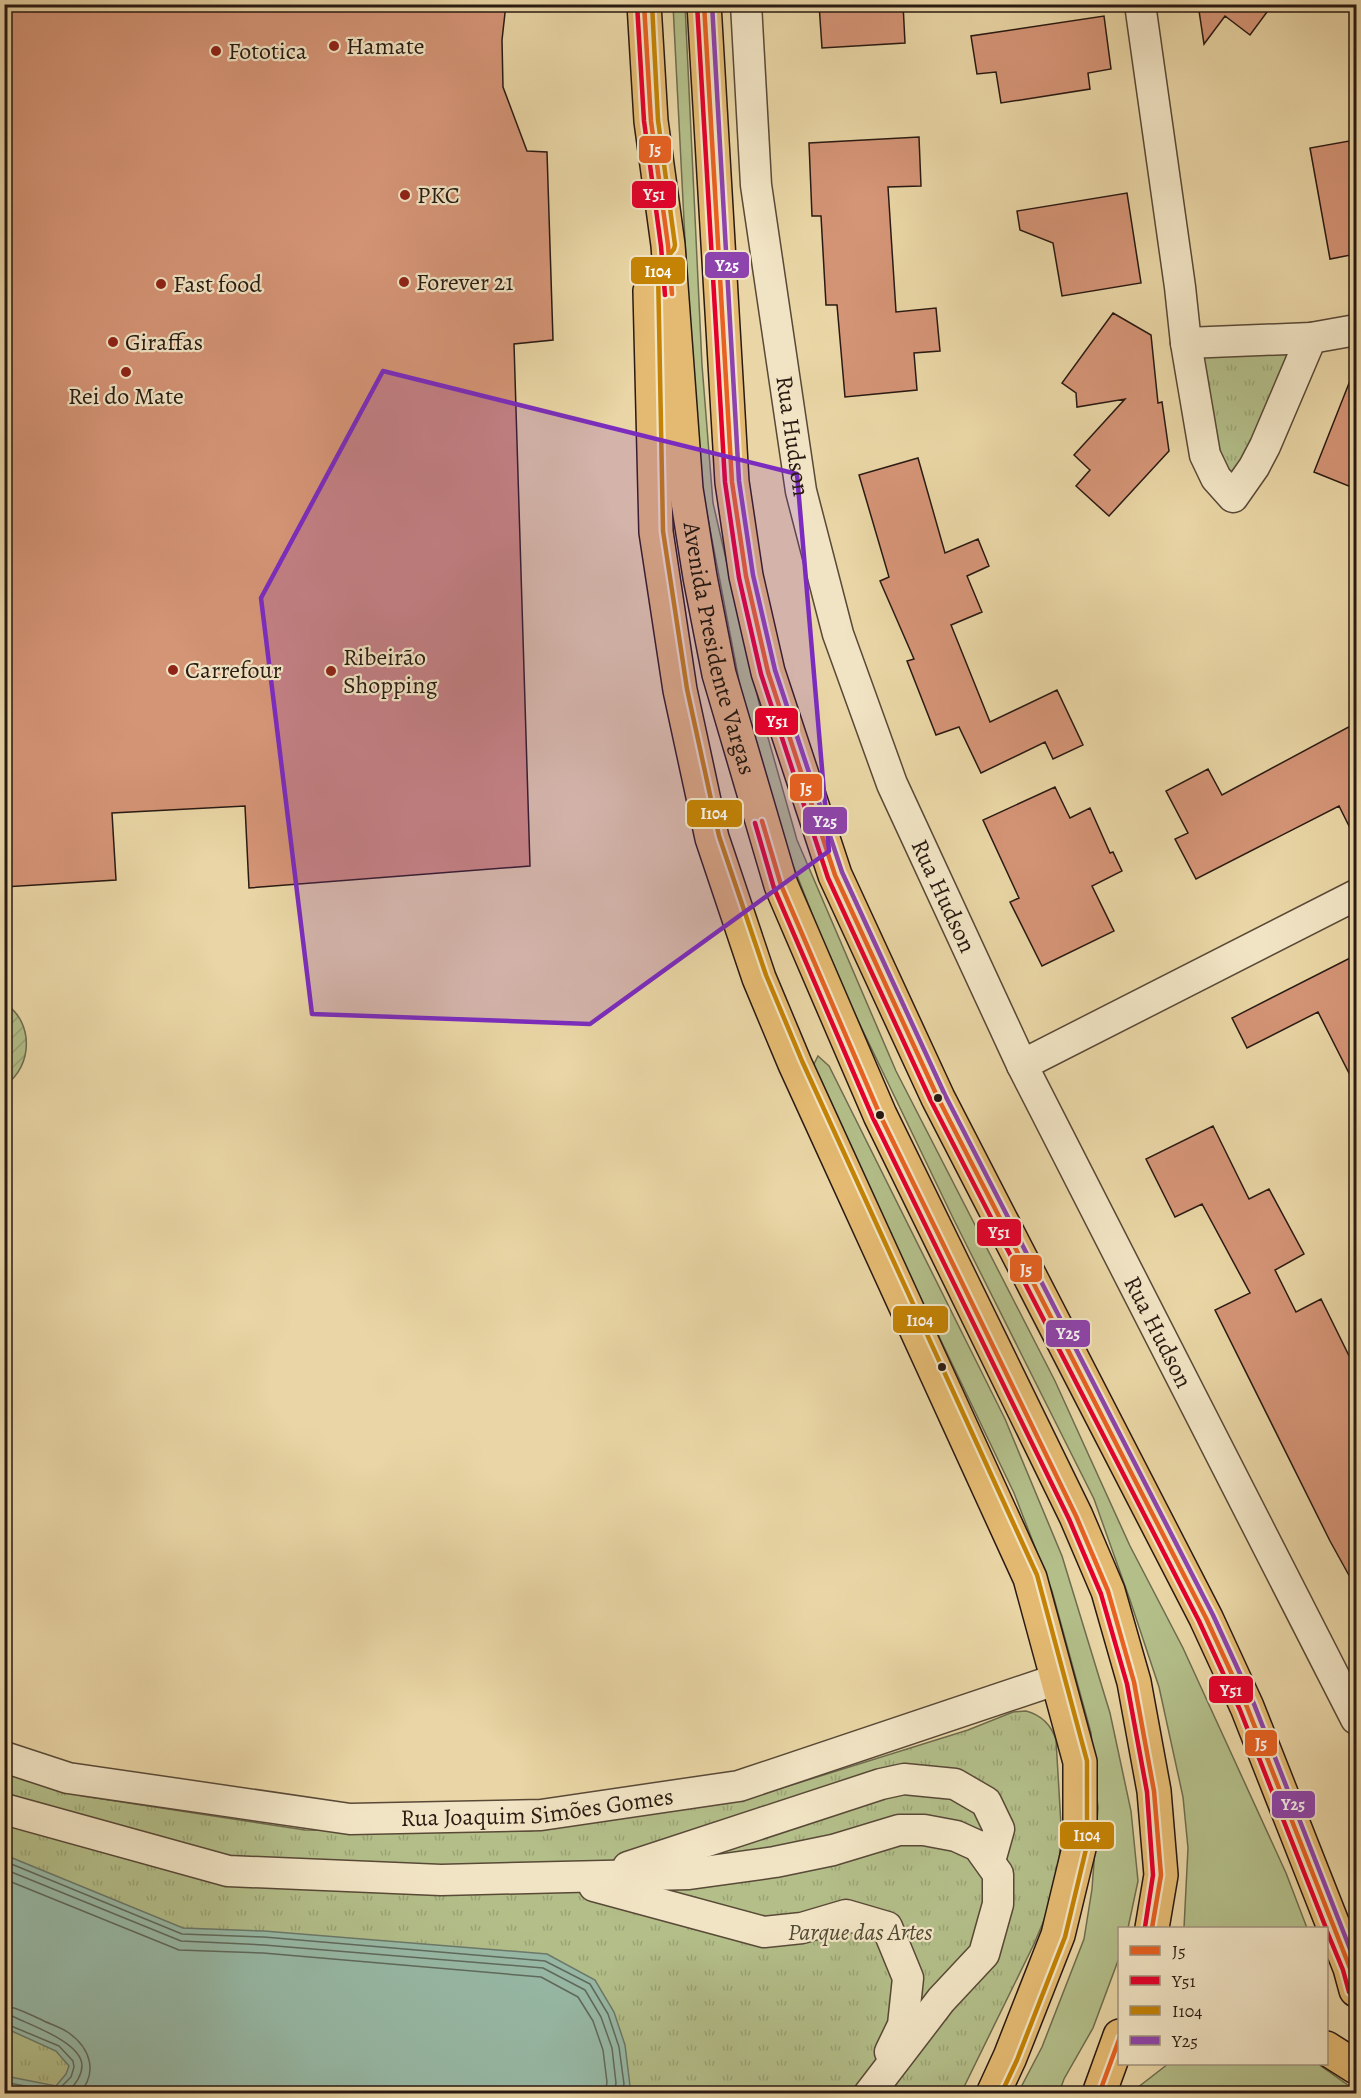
<svg xmlns="http://www.w3.org/2000/svg" width="1361" height="2098" font-family="Alegreya,serif">
	<style>
		.grass { fill: #b3be89; stroke: #6e6c4e; stroke-width: 1.5 }
		.park { fill: url(#park-tufts); stroke: #6e6c4e; stroke-width: 1.5 }
		.garden { fill: url(#garden-furrows); stroke: #6e6c4e; stroke-width: 1.5 }
		.water { fill: #97b9a6; stroke: #6b796b; stroke-width: 1.5 }
		.lines { fill: none; stroke-linecap: round; stroke-linejoin: round }
		.shore { stroke: #606a5c; stroke-width: 1.5 }
		.building { fill: #d49476; stroke: #291a12; stroke-width: 1.5 }
		.minor-casing { stroke: #594937; stroke-width: 33 }
		.major-casing { stroke: #291a12; stroke-width: 36 }
		.minor { stroke: #f1e4c4; stroke-width: 30 }
		.major { stroke: #e4ba72; stroke-width: 33 }
		.bus-1-casing { stroke: #f1e4c4; stroke-width: 9 }
		.bus-2-casing { stroke: #f1e4c4; stroke-width: 9 }
		.bus-3-casing { stroke: #f1e4c4; stroke-width: 9 }
		.bus-4-casing { stroke: #f1e4c4; stroke-width: 9 }
		.bus-1 { stroke: #e86121; stroke-width: 4.5 }
		.bus-2 { stroke: #e4002b; stroke-width: 4.5 }
		.bus-3 { stroke: #c48304; stroke-width: 4.5 }
		.bus-4 { stroke: #8e44ad; stroke-width: 4.5 }
		.marked { fill: #7b2cbf; fill-opacity: 0.2; stroke: #7b2cbf; stroke-width: 4.5; stroke-linejoin: round }
		.poi-dot { fill: #8f2418; stroke: #f1e4c4; stroke-width: 2 }
		.bus-dot { fill: #291a12; stroke: #f1e4c4; stroke-width: 2 }
		.labels { text-anchor: middle; dominant-baseline: central; stroke-width: 4.5; stroke-linejoin: round; paint-order: stroke }
		.poi-label { font-size: 24px; fill: #291a12; stroke: #f1e4c4; text-anchor: start }
		.street-label { font-size: 24px; fill: #291a12; stroke: #f1e4c4 }
		.park-label { font-size: 24px; font-style: italic; fill: #524b36; stroke: #f1e4c4 }
		.line-badge { stroke: #f1e4c4; stroke-width: 2 }
		.badge-label { font-size: 16px; text-anchor: middle; font-weight: bold; fill: #fff }
	</style>
	<defs>
		<pattern id="park-tufts" width="24" height="20" patternUnits="userSpaceOnUse" patternTransform="scale(1.5)"><rect width="24" height="20" fill="#b3be89"/><path d="M3 7l-1-3M5 7V3M7 7l1-3M15 17l-1-3M17 17v-4M19 17l1-3" fill="none" stroke="#9aa375"/></pattern>
		<pattern id="garden-furrows" width="10" height="10" patternUnits="userSpaceOnUse" patternTransform="scale(1.5)"><rect width="10" height="10" fill="#b3be89"/><path d="M-1 1l2-2M0 10L10 0M9 11l2-2" fill="none" stroke="#9aa375"/></pattern>
	</defs>
	<rect width="100%" height="100%" fill="#e9d5a5"/>
	<filter id="stains"><feTurbulence type="fractalNoise" baseFrequency=".00333" numOctaves="4"/><feColorMatrix values="0 0 0 0 .2 0 0 0 0 .09 0 0 0 0 .02 0 0 0 .5 -.17"/></filter>
	<radialGradient id="worn" r=".72"><stop offset=".6" stop-color="#630" stop-opacity="0"/><stop offset="1" stop-color="#630" stop-opacity=".3"/></radialGradient>
	<path class="grass" d="M673,5H685L702,365L713,503L763,720L797,840L896,1071L1055,1381L1130,1546L1183,1648L1286,1873L1307,1928H1184L1188,1848L1183,1797L1159,1687L1130,1600L1094,1499L954,1220L837,977L787,850L740,686L696,456Z
		M818,1056L829,1066L1005,1419L1062,1556L1110,1713L1131,1811L1138,1881L1128,1928H1120L1119,1958L1093,2028L1064,2079L1059,2093H1018L1042,2047L1084,1939L1092,1889L1098,1808L1091,1733L1052,1591L1014,1493L817,1082L814,1064Z
		M1168,2064H1318L1352,2088L1355,2093H1133L1137,2088Z"/>
	<path class="park" d="M1305,343L1231,486L1189,350Z
		M1026,1711C1041,1715 1051,1724 1056,1740L1061,1825L1059,1866L1050,1906L1034,1944L961,2093H5L4,1771L83,1796L305,1830L530,1831L753,1797L968,1730L1013,1712Z"/>
	<path class="garden" d="M5,1004C34,1021 33,1067 5,1085Z"/>
	<path class="water" d="M5,1855L183,1928L264,1931L547,1954L595,1980L614,2012L625,2045L630,2086L626,2094L5,2093V2076L56,2086L66,2074L69,2066L56,2051L5,2028Z"/>
	<g class="lines">
		<path class="shore" d="M4,1861L182,1934L264,1937L545,1961L590,1984L608,2014L619,2047L624,2084L621,2094
			M4,1869L181,1941L264,1945L543,1968L585,1990L601,2017L612,2048L616,2083L614,2094
			M4,1879L179,1950L263,1953L541,1977L578,1997L593,2021L603,2050L607,2082L605,2094
			M4,2006C17,2007 28,2014 40,2019C49,2024 61,2027 69,2033C91,2049 98,2073 79,2094
			M4,2015L12,2016C30,2025 81,2042 82,2065C82,2077 74,2085 67,2094
			M4,2023L59,2046L73,2061L74,2067L71,2077L56,2092L4,2082"/>
	</g>
	<path class="building" d="M4,4H506L502,40L503,87L527,151L547,152L553,340L514,344L530,866L249,888L245,806L112,813L116,880L4,887Z
		M819,4H903L905,43L822,48Z
		M1198,4H1273L1250,35L1225,16L1204,44Z
		M1104,16L1111,69L1088,73L1090,89L1001,103L996,72L977,74L971,36Z
		M919,137L921,186L888,187L896,312L936,308L940,351L914,353L917,390L845,397L837,305H826L821,216H812L809,143Z
		M1349,141L1356,184V254L1330,259L1310,148Z
		M1127,193L1141,283L1062,296L1053,243L1020,230L1017,211Z
		M1113,313L1151,335L1158,403L1162,402L1169,451L1109,516L1076,486L1090,470L1074,455L1125,399L1077,407L1076,393L1062,383Z
		M1355,368L1356,369V489L1314,472Z
		M918,458L945,553L978,539L989,566L967,576L982,612L951,625L990,722L1057,690L1083,745L1053,759L1045,742L981,773L959,727L936,735L907,661L914,659L880,581L889,577L859,475Z
		M1356,723V840L1339,806L1196,879L1175,839L1188,833L1166,791L1208,769L1222,795Z
		M1055,787L1070,818L1090,808L1110,853L1113,852L1122,871L1092,886L1114,931L1042,966L1010,902L1019,898L983,820Z
		M1356,955V1087L1318,1012L1247,1048L1232,1018Z
		M1213,1126L1249,1199L1269,1189L1304,1254L1275,1270L1296,1312L1321,1299L1356,1370V1588L1330,1541L1215,1310L1250,1293L1202,1204L1175,1217L1146,1159Z"/>
	<g class="lines">
		<g class="minor-casing">
			<g id="minor">
				<path id="s1" d="M746,4L756,185L801,491L838,634L892,784L1022,1065L1356,1719"/>
				<path d="M1140,4L1180,287L1186,343L1205,455L1216,478L1233,497L1254,467L1265,446L1311,338"/>
				<path d="M1186,343L1311,338L1356,330"/>
				<path d="M1022,1065L1356,895"/>
				<path id="s2" d="M4,1757L68,1778L350,1819L541,1815L739,1786L1058,1679"/>
				<path d="M4,1809L228,1871L441,1880L689,1874L775,1862L833,1850L899,1830H924L956,1836L978,1846L998,1874V1904L984,1954L941,2000L869,2094"/>
				<path d="M628,1867L881,1784L904,1779L955,1784L986,1802L999,1829L990,1861"/>
				<path d="M594,1886L764,1932L802,1928L846,1915L887,1927L908,1978L903,2025L890,2052"/>
			</g>
		</g>
		<g class="major-casing">
			<g id="major">
				<path id="s3" d="M644,4L651,121L668,245L686,489L700,577L719,674L781,885L880,1115L1076,1516L1108,1591L1134,1682L1154,1791L1161,1875L1152,1928"/>
				<path d="M704,4L732,482L746,576L768,672L835,875L938,1098L1206,1618L1247,1707L1350,1968L1356,1990"/>
				<path d="M650,291L656,532L680,690L712,838L759,978L795,1064L1030,1578L1080,1762V1844L1058,1935L1010,2057L993,2094"/>
				<path d="M1326,2048L1356,2067"/>
				<path d="M1099,2094L1120,2036"/>
			</g>
		</g>
		<use href="#minor" class="minor"/>
		<use href="#major" class="major"/>
		<g class="bus-1-casing">
			<path id="bus-1" d="M644,4L651,121L668,245L672,294
				M704,4L732,482L746,576L768,672L835,875L938,1098L1206,1618L1247,1707L1350,1968L1356,1990
				M762,821L781,885L880,1115L1076,1516L1108,1591L1134,1682L1154,1791L1161,1875L1152,1928
				M1099,2094L1120,2037"/>
		</g>
		<g class="bus-2-casing">
			<path id="bus-2" d="M637,4L644,121L661,246L665,295
				M697,4L725,482L739,578L761,674L828,878L931,1101L1199,1621L1240,1710L1326,1928
				M755,823L774,888L873,1118L1069,1519L1101,1594L1127,1684L1147,1792L1153,1875L1145,1927
				M1326,1929L1343,1970L1349,1992"/>
		</g>
		<g class="bus-3-casing">
			<path id="bus-3" d="M652,4L658,120L675,245L674,249L658,269L663,531L687,689L719,836L766,975L802,1061L1037,1575L1087,1761V1845L1065,1937L1017,2060L1001,2094"/>
		</g>
		<g class="bus-4-casing">
			<path id="bus-4" d="M712,4L739,481L753,575L775,670L842,872L945,1095L1213,1615L1254,1704L1356,1964"/>
		</g>
		<use href="#bus-1" class="bus-1"/>
		<use href="#bus-2" class="bus-2"/>
		<use href="#bus-3" class="bus-3"/>
		<use href="#bus-4" class="bus-4"/>
	</g>
	<path class="marked" d="M383,371L797,474L829,851L590,1024L312,1014L261,598Z"/>
	<g class="poi-dot">
		<circle cx="334" cy="46" r="6"/>
		<circle cx="216" cy="51" r="6"/>
		<circle cx="405" cy="195" r="6"/>
		<circle cx="404" cy="282" r="6"/>
		<circle cx="161" cy="284" r="6"/>
		<circle cx="113" cy="342" r="6"/>
		<circle cx="126" cy="372" r="6"/>
		<circle cx="173" cy="670" r="6"/>
		<circle cx="331" cy="671" r="6"/>
	</g>
	<g class="bus-dot">
		<circle cx="938" cy="1098" r="5"/>
		<circle cx="880" cy="1115" r="5"/>
		<circle cx="942" cy="1367" r="5"/>
	</g>
	<g class="labels">
		<g class="poi-label">
			<text x="346" y="46">Hamate</text>
			<text x="228" y="51">Fototica</text>
			<text x="417" y="195">PKC</text>
			<text x="416" y="282">Forever 21</text>
			<text x="173" y="284">Fast food</text>
			<text x="125" y="342">Giraffas</text>
			<text x="126" y="396" text-anchor="middle">Rei do Mate</text>
			<text x="343" y="657">Ribeirão<tspan x="343" dy="28">Shopping</tspan></text>
			<text x="185" y="670">Carrefour</text>
		</g>
		<g class="street-label">
			<text stroke="none"><textPath href="#s1" startOffset="435">Rua Hudson</textPath></text>
			<text stroke="none"><textPath href="#s3" startOffset="650">Avenida Presidente Vargas</textPath></text>
			<text stroke="none"><textPath href="#s1" startOffset="921">Rua Hudson</textPath></text>
			<text stroke="none"><textPath href="#s1" startOffset="1407">Rua Hudson</textPath></text>
			<text stroke="none"><textPath href="#s2" startOffset="540">Rua Joaquim Simões Gomes</textPath></text>
		</g>
		<g class="park-label">
			<text x="860" y="1932">Parque das Artes</text>
		</g>
	</g>
	<g class="line-badge">
		<rect x="638" y="135" width="34" height="29" rx="6" fill="#e86121"/>
		<rect x="631" y="180" width="46" height="29" rx="6" fill="#e4002b"/>
		<rect x="704" y="251" width="46" height="28" rx="6" fill="#8e44ad"/>
		<rect x="630" y="256" width="56" height="29" rx="6" fill="#c48304"/>
		<rect x="754" y="707" width="45" height="29" rx="6" fill="#e4002b"/>
		<rect x="789" y="773" width="34" height="29" rx="6" fill="#e86121"/>
		<rect x="686" y="799" width="57" height="29" rx="6" fill="#c48304"/>
		<rect x="802" y="806" width="46" height="29" rx="6" fill="#8e44ad"/>
		<rect x="976" y="1218" width="46" height="29" rx="6" fill="#e4002b"/>
		<rect x="1009" y="1254" width="34" height="29" rx="6" fill="#e86121"/>
		<rect x="892" y="1305" width="57" height="29" rx="6" fill="#c48304"/>
		<rect x="1045" y="1319" width="46" height="29" rx="6" fill="#8e44ad"/>
		<rect x="1208" y="1675" width="46" height="29" rx="6" fill="#e4002b"/>
		<rect x="1244" y="1729" width="34" height="28" rx="6" fill="#e86121"/>
		<rect x="1271" y="1790" width="45" height="29" rx="6" fill="#8e44ad"/>
		<rect x="1059" y="1821" width="56" height="29" rx="6" fill="#c48304"/>
	</g>
	<g class="badge-label">
		<text x="655" y="155">J5</text>
		<text x="654" y="200">Y51</text>
		<text x="727" y="271">Y25</text>
		<text x="658" y="277">I104</text>
		<text x="777" y="727">Y51</text>
		<text x="806" y="794">J5</text>
		<text x="714" y="819">I104</text>
		<text x="825" y="827">Y25</text>
		<text x="999" y="1238">Y51</text>
		<text x="1026" y="1275">J5</text>
		<text x="920" y="1326">I104</text>
		<text x="1068" y="1339">Y25</text>
		<text x="1231" y="1696">Y51</text>
		<text x="1261" y="1749">J5</text>
		<text x="1293" y="1810">Y25</text>
		<text x="1087" y="1841">I104</text>
	</g>
	<rect width="1361" height="2098" fill="none" stroke="#e9d5a5" stroke-width="24"/>
	<rect x="6" y="6" width="1349" height="2086" fill="none" stroke="#291a12" stroke-width="3"/>
	<rect x="12" y="12" width="1337" height="2074" fill="none" stroke="#291a12" stroke-width="1.5"/>
	<rect x="1118" y="1927" width="210" height="138" fill="#f1e4c4" stroke="#a1937d" stroke-width="1.5"/>
	<rect x="1130" y="1946" width="30" height="9" fill="#e86121" stroke="#a1937d" stroke-width="1.5"/>
	<text x="1172" y="1957" font-size="18" fill="#291a12">J5</text>
	<rect x="1130" y="1976" width="30" height="9" fill="#e4002b" stroke="#a1937d" stroke-width="1.5"/>
	<text x="1172" y="1987" font-size="18" fill="#291a12">Y51</text>
	<rect x="1130" y="2006" width="30" height="9" fill="#c48304" stroke="#a1937d" stroke-width="1.5"/>
	<text x="1172" y="2017" font-size="18" fill="#291a12">I104</text>
	<rect x="1130" y="2036" width="30" height="9" fill="#8e44ad" stroke="#a1937d" stroke-width="1.5"/>
	<text x="1172" y="2047" font-size="18" fill="#291a12">Y25</text>
	<rect width="100%" height="100%" filter="url(#stains)"/>
	<rect width="100%" height="100%" fill="url(#worn)"/>
</svg>
